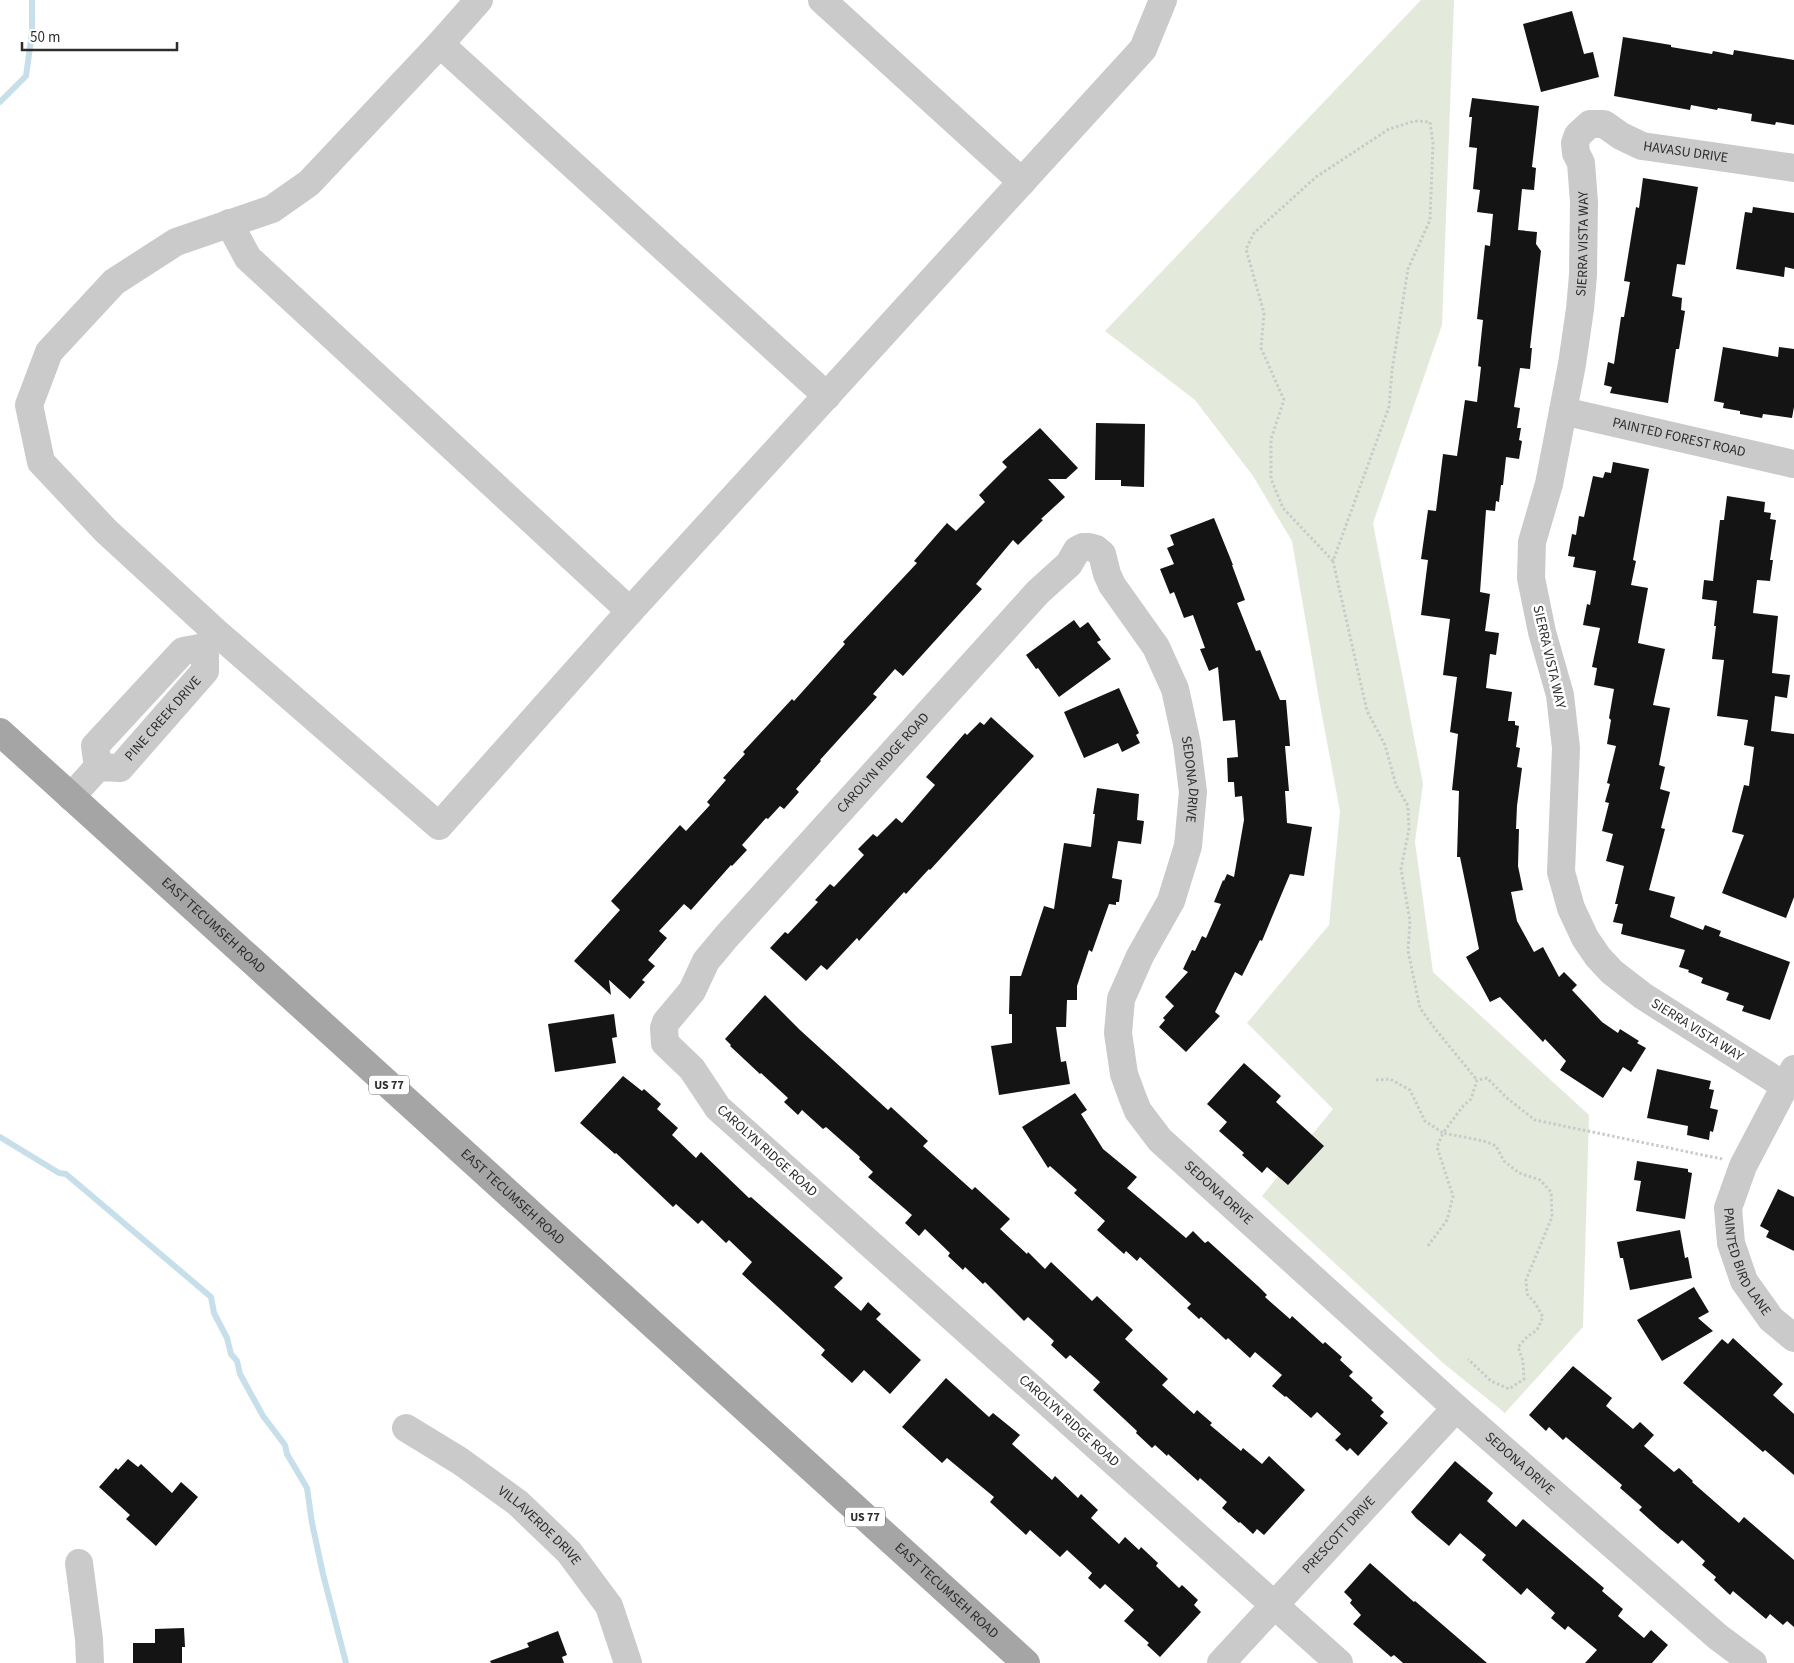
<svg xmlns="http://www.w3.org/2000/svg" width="1794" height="1663" font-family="'Source Sans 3',sans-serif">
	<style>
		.park { fill: #e4eadb }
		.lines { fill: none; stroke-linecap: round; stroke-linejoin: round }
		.stream { stroke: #c7dfea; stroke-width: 6 }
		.building { fill: #141414 }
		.path { stroke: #cacaca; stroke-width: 3; stroke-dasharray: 2.5 2.5; stroke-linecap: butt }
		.minor { stroke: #cacaca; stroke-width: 28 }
		.major { stroke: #a5a5a5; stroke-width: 28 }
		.labels { text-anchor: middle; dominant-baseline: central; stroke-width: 5; stroke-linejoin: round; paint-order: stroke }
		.shield { fill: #fff; stroke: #6c6c6c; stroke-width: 1 }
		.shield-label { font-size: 12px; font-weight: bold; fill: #2d2d2d }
		.street-label { font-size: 14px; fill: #2d2d2d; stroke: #fff }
	</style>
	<rect width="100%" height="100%" fill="#fff"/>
	<path class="park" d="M1421,0H1454L1442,325L1373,523L1423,784L1415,842L1433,972L1589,1115L1583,1327L1505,1413L1443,1363L1262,1196L1333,1109L1247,1023L1329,925L1340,811L1320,705L1292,541L1253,476L1195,400L1105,331Z"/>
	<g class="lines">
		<path class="stream" d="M0,102L26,76L32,33V0
			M0,1137L59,1173L66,1174L211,1297L214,1313L227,1338L231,1354L237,1361L240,1374L263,1416L285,1445L287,1454L307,1488L312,1523L323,1574L346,1663"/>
	</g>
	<path class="building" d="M1572,11L1584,54L1593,52L1599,77L1541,92L1523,24Z
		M1623,37L1671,45V47L1712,54L1713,51L1733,55L1734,50L1794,60V125L1776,122L1775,125L1751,121L1752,114L1718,108L1717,110L1691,105L1690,110L1614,96Z
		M1472,98L1539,106L1532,167L1536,168L1534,190L1522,189L1518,230L1537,232L1536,244L1541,251L1530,348H1532L1530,369L1520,368L1514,407L1520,408L1517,428H1521L1519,440L1522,441L1519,459L1506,457L1503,485H1501L1499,502L1496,501L1495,511L1486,510L1480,592L1490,594L1485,631L1499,633L1496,655L1490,654L1486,688L1512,692L1508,721H1515V725L1519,726L1516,747L1520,748L1517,767L1522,768L1517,806L1516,829H1519L1518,866L1523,890L1511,892L1517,921L1534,952L1543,947L1559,977L1564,972L1577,985L1572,990L1602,1022L1618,1033L1620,1029L1639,1041L1637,1043L1646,1048L1631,1072L1623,1067L1603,1098L1560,1070L1566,1061L1545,1039L1543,1042L1500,997L1490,1002L1466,957L1479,949L1460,857H1457L1459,791L1452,790L1458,734L1450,732L1457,677L1443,675L1450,619L1421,615L1428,560L1421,559L1428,510L1436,511L1443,454L1457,456L1465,400L1477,402L1481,367L1478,366L1483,320L1477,319L1485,245L1490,246L1493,214L1477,212L1480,190L1473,189L1477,148L1469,147L1472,117H1469Z
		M1643,178L1698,187L1685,265L1677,264L1672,296L1682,298L1681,310L1685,311L1679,349H1676L1668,403L1610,393L1612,387L1604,385L1608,362L1614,364L1621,317H1624L1630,282L1624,281L1636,207L1639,208Z
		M1753,207L1794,213V269L1785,267L1784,277L1736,269L1745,212L1752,213Z
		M1723,347L1778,357L1779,347L1794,349V407L1792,418L1763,414L1762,418L1740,414V411L1723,408L1724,403L1714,401Z
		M1096,423L1145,424L1144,487L1121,486V480H1095Z
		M1040,428L1078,468L1066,479H1048L1065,497L1041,519L1043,520L1018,545L1013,540L976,584L982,589L903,676L895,669L873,694L877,697L820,760L821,761L796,789L799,792L784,809L780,806L768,819L766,818L742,845L747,850L732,866L731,865L691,910L684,904L659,931L667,938L648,960L655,966L642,980L645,982L630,999L609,980L611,995L574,961L620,910L611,901L680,825L686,831L710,805L707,802L726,780L723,778L745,754L743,752L792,699L794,701L845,644L843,642L917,563L914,561L947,523L956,531L985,502L979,495L1007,467L1002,462Z
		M1613,462L1649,469L1633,560L1636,561L1631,585L1648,588L1638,643L1665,649L1653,705L1670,708L1659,765L1665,767L1660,789L1670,792L1661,828L1665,829L1649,890L1675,897L1670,917L1703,930L1705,925L1721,931L1719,936L1790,962L1770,1020L1742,1011L1744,1006L1726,1000L1729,993L1701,983L1703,978L1688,972L1689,970L1679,967L1685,950L1621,934L1623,924L1613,922L1618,904H1615L1624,866L1606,861L1613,834L1602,831L1609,803L1605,802L1610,784L1607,783L1616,746L1607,744L1611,720L1609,718L1614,689L1594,685L1597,668L1592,667L1600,628L1583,625L1587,604L1590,605L1596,571L1573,567L1575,557L1568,556L1572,534L1576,535L1579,516L1584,517L1593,476L1603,478L1605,472L1611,473Z
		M1727,496L1765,502L1764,512L1771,513L1770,519L1776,520L1770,560H1773L1770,581L1757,580L1753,613L1778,616L1772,673L1790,675L1787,698L1775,696L1771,731L1794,734V897L1786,918L1722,893L1744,835L1732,832L1744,785L1749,786L1754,747L1744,745L1748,720L1717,716L1724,660L1712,659L1716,626H1714L1717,601L1702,599L1704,580L1713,581L1720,520H1724Z
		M1214,518L1233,565H1232L1245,600L1237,603L1256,651L1260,650L1280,700H1286L1290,746H1285L1289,791H1285L1287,823L1312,827L1304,876L1290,874L1262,941L1260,940L1242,976L1235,972L1215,1012L1220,1016L1186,1052L1159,1027L1165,1020L1163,1018L1174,1006L1165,997L1188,972L1183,969L1192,950L1195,951L1202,936L1206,938L1221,904L1214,902L1223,880L1224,881L1227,874L1234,877L1244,820L1242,796L1235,797L1234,782H1228L1227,758L1238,757L1235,720L1223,721L1218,667L1209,671L1200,649L1205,648L1193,615L1184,618L1174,592L1170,594L1160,569L1174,564L1167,548L1174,545L1170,535Z
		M1074,620L1080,628L1088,622L1101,640L1097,642L1111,659L1059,697L1038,668L1036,669L1026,655Z
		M1119,688L1139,733L1136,735L1140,743L1122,752L1118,743L1084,758L1064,712Z
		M991,717L1034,756L930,870L929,869L906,894L904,892L859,941L857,938L827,970L821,965L806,981L770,948L785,932L788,934L818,902L815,900L830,884L834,887L864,855L858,849L873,834L877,837L896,818L902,823L935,785L926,777L965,733L967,735L980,722L984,725Z
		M1097,788L1139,794L1137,820L1144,821L1141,844L1118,841L1112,878L1122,880L1119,902H1116V905L1109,904L1092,952L1089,950L1077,986V1000H1067L1066,1027H1056L1061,1062L1066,1061L1070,1084L999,1095L991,1046L1012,1043V1014H1009L1010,976H1021L1044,906L1054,909L1064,843L1091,847L1095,814H1093Z
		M765,995L800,1030L888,1110L891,1107L928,1141L923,1146L972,1190L975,1187L1010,1219L1000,1229L1027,1254L1028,1252L1045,1269L1051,1262L1092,1301L1097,1296L1133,1330L1125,1339L1168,1379L1162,1385L1194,1414L1197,1410L1212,1423L1210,1425L1241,1451L1243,1448L1262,1464L1269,1456L1305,1490L1264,1535L1257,1529L1253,1534L1240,1522L1239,1523L1222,1508L1227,1502L1200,1478L1198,1481L1168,1454L1167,1456L1155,1445L1152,1448L1136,1433L1137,1431L1093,1390L1100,1382L1070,1355L1066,1359L1051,1345L1054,1341L1028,1317L1024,1321L985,1282L983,1284L965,1267L963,1270L948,1256L950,1253L925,1229L919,1236L905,1223L912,1215L868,1177L873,1172L859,1159L860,1157L826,1127L823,1129L802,1110L798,1115L784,1102L788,1098L761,1073L760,1074L730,1046L731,1045L725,1039Z
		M614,1014L617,1037L612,1038L616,1063L555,1072L548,1024Z
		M1244,1063L1281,1096L1276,1102L1324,1146L1288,1185L1267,1167L1262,1173L1242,1155L1244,1153L1219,1131L1227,1122L1207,1104Z
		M1657,1069L1711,1081L1709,1089L1714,1090L1710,1108L1718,1110L1713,1132L1710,1131L1709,1140L1687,1135L1688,1126L1647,1118Z
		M623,1076L642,1091L644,1089L661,1104L657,1109L678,1128L672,1135L696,1158L701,1152L749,1198L751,1197L826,1263L843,1278L834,1287L861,1311L868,1302L881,1314L876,1319L921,1360L890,1394L864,1370L852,1383L821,1355L825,1350L742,1274L752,1262L729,1240L726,1243L702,1220L698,1224L676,1204L673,1207L616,1153L615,1154L580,1123Z
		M1075,1093L1087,1110L1081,1114L1103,1149L1137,1177L1127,1188L1186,1238L1193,1231L1205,1243L1208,1241L1259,1287L1267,1295L1265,1297L1290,1319L1292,1316L1323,1344L1325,1342L1342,1357L1340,1360L1353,1372L1349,1376L1373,1398L1371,1400L1384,1412L1380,1416L1388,1423L1358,1456L1350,1448L1347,1451L1335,1440L1341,1434L1317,1412L1311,1418L1286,1396L1285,1397L1272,1386L1282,1375L1255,1352L1250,1358L1228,1338L1226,1340L1201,1317L1199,1319L1187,1308L1191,1304L1140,1257L1137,1261L1126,1251L1124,1254L1097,1230L1105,1221L1074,1193L1077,1190L1050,1166L1048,1168L1022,1127Z
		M1637,1161L1688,1169V1172L1692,1173L1685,1219L1636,1211L1641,1181L1634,1180Z
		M1778,1189L1794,1197V1251L1766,1237L1769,1231L1760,1226Z
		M1680,1230L1685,1258L1688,1257L1692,1278L1630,1290L1623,1258H1620L1617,1242Z
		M1694,1287L1709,1312L1698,1318L1713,1331L1662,1361L1637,1320Z
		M1733,1338L1783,1384L1773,1395L1794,1414V1475L1765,1450L1763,1452L1683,1383L1722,1339L1728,1344Z
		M1573,1366L1612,1398L1606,1406L1633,1429L1640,1422L1654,1435L1644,1446L1674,1472L1679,1468L1693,1481L1692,1482L1739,1523L1744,1517L1794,1560V1627L1787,1621L1783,1625L1770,1614L1766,1619L1733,1591L1730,1595L1714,1580L1716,1577L1702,1565L1705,1561L1682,1540L1678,1544L1660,1529L1639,1510L1642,1507L1620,1488L1622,1485L1566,1437L1563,1440L1549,1427L1546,1431L1529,1415Z
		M946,1378L989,1417L993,1413L1020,1435L1012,1444L1052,1480L1055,1476L1078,1498L1081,1494L1098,1510L1091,1518L1119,1544L1125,1537L1139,1550L1141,1547L1158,1563L1156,1566L1179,1588L1182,1585L1198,1600L1194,1605L1201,1612L1160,1657L1147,1645L1149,1643L1124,1621L1134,1610L1105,1584L1100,1589L1088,1578L1092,1573L1067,1550L1060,1557L1030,1530L1026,1535L990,1502L994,1497L947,1458L942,1463L902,1427Z
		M128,1459L138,1467L141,1464L172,1493L181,1482L198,1497L156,1546L126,1519L130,1515L99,1487L116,1468L118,1470Z
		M1455,1461L1493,1493L1487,1501L1516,1527L1523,1519L1604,1588L1602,1591L1623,1609L1618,1616L1644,1638L1651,1630L1668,1645L1652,1663H1585L1597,1650L1568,1626L1565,1630L1551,1618L1555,1613L1527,1588L1521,1595L1482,1560L1486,1555L1460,1533L1449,1546L1416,1518L1411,1512Z
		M1370,1563L1414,1602L1415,1601L1487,1663H1403L1394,1655L1391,1657L1353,1624L1361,1615L1350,1603L1352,1600L1344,1592Z
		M184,1628L185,1647H182V1663H133V1643H155V1629Z
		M558,1631L567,1655L562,1657L564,1663H491L490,1661L529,1647L527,1643Z"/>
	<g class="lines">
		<path class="path" d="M1333,561L1283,508L1271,479V439L1284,400L1261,348L1264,313L1246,249L1254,233L1316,177L1389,129L1415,121L1430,122L1433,143L1430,220L1408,269L1392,370L1389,407L1333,561L1367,711L1385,745L1396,785L1408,806L1409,829L1401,869L1410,921L1408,951L1420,1008L1436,1030L1477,1080
			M1376,1080L1390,1079L1410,1090L1425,1121L1443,1133L1463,1106L1471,1099L1477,1080L1487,1078L1508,1099L1535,1120L1722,1159
			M1428,1246L1447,1220L1453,1196L1437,1147L1443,1133L1484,1141L1496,1146L1504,1161L1519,1173L1540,1180L1551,1192L1552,1217L1526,1280L1527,1294L1535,1303L1543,1317L1537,1330L1527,1337L1518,1347L1523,1361L1524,1379L1509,1389L1491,1381L1468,1359"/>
		<g class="minor">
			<path d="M479,0L440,44L309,183L272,209L176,242L114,282L49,352L29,405L41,462L106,531L217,633L439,826L630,611L1143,49L1163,0"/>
			<path d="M822,0L1022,182"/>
			<path d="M440,44L827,396"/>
			<path d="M229,223L248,258L630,611"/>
			<path id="s1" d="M1563,411L1794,464"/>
			<path d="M98,767L95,746L183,651L205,647L216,634"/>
			<path id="s2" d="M71,797L98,767L120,768L205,671V647"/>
			<path id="s3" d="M1794,1069L1743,1166L1728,1208L1731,1243L1744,1281L1771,1319L1794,1338"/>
			<path id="s4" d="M1785,1086L1643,996L1612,972L1598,957L1585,938L1571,908L1561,872L1566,748L1560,695L1542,632L1531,578L1532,542L1549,484L1572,364L1580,309L1583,275L1584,202L1581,163L1576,153L1575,143L1578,135L1590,124H1604L1621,136L1642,146L1794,168"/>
			<path id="s5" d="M406,1428L460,1461L518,1503L569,1552L609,1606L628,1663"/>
			<path d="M79,1563L89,1639L90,1663"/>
			<path id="s6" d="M1221,1663L1456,1408"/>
			<path id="s7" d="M1339,1663L718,1108L692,1069L665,1043L664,1028L666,1022L692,991L706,961L726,937L1038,592L1069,564L1077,550L1083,547H1089L1096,549L1102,554L1107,574L1112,585L1156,647L1175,689L1187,744L1193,792L1188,846L1171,901L1140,956L1121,999L1118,1033L1124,1074L1132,1096L1138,1111L1160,1140L1456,1408L1718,1637L1753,1663"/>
		</g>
		<path class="major" id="s8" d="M0,732L1026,1663"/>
	</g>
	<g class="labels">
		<g class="shield">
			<rect x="369" y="1075.5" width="40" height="19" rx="4"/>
			<rect x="845" y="1507.5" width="40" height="19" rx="4"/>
		</g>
		<g class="shield-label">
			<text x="389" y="1085">US 77</text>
			<text x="865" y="1517">US 77</text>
		</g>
		<g class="street-label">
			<text stroke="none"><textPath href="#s4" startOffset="1188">HAVASU DRIVE</textPath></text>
			<text stroke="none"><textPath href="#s4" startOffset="959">SIERRA VISTA WAY</textPath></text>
			<text stroke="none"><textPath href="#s1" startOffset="119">PAINTED FOREST ROAD</textPath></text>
			<text transform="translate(1549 657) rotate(77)">SIERRA VISTA WAY</text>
			<text stroke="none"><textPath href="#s2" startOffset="128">PINE CREEK DRIVE</textPath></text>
			<text stroke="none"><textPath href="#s7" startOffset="1278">CAROLYN RIDGE ROAD</textPath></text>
			<text stroke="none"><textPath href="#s7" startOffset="1841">SEDONA DRIVE</textPath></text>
			<text stroke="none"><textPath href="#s8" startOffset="288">EAST TECUMSEH ROAD</textPath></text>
			<text transform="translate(1697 1030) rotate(32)">SIERRA VISTA WAY</text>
			<text transform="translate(767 1151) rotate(42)">CAROLYN RIDGE ROAD</text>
			<text stroke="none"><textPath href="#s7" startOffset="2306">SEDONA DRIVE</textPath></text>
			<text stroke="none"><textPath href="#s8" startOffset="692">EAST TECUMSEH ROAD</textPath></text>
			<text stroke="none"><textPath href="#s3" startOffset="212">PAINTED BIRD LANE</textPath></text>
			<text transform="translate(1069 1421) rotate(42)">CAROLYN RIDGE ROAD</text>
			<text stroke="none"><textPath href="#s7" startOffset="2711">SEDONA DRIVE</textPath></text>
			<text stroke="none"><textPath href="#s5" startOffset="166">VILLAVERDE DRIVE</textPath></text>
			<text stroke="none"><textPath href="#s6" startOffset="174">PRESCOTT DRIVE</textPath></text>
			<text stroke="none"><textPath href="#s8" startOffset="1278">EAST TECUMSEH ROAD</textPath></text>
		</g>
	</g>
	<path d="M22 42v8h155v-8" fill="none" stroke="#2d2d2d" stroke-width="2.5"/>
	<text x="30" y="42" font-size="15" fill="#2d2d2d" stroke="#ffffff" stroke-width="4" paint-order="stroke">50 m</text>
</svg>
